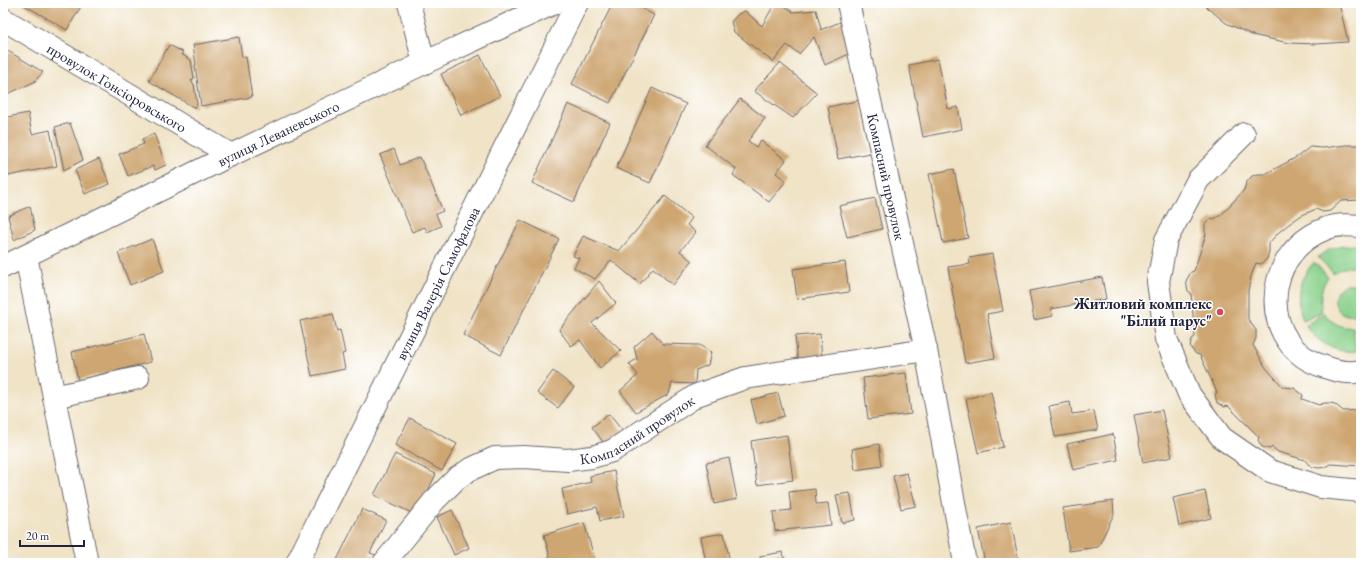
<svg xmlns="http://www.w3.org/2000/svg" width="1364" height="566" font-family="'EB Garamond',serif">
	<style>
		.green { fill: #8ad18c; stroke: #567a64 }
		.building { fill: #cea671 }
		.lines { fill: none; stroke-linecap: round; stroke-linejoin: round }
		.minor-casing { stroke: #6a666c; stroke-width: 24 }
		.minor { stroke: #fff; stroke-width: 22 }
		.poi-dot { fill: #d1495b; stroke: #fff; stroke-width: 1.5 }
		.labels { text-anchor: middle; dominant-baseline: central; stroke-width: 3; stroke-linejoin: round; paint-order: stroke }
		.street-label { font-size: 15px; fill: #22223b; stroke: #fff }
		.poi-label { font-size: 15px; font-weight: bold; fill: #22223b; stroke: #fff; text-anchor: end }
	</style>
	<rect width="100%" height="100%" fill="#fff"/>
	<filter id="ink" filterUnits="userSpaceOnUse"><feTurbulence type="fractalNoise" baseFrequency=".025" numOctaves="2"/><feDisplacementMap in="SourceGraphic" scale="8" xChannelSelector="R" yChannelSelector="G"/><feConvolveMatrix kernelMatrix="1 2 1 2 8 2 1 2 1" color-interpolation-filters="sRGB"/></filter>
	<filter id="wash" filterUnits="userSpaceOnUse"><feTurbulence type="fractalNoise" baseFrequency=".012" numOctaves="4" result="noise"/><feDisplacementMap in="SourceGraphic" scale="16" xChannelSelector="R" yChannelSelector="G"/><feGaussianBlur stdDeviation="0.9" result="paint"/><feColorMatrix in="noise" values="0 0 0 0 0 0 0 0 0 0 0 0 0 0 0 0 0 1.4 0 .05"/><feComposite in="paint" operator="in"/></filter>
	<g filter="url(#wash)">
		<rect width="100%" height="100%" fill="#f0e3c6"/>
		<path class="green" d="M1356,245L1361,246V268C1350,266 1342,267 1333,273L1318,257C1330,247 1340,246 1356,245Z
			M1314,262L1328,277C1321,287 1319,299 1322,312L1303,320C1295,296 1297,282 1314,262Z
			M1346,284H1352L1361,288V312C1339,325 1323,296 1346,284Z
			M1324,313C1331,322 1341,329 1353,327L1356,351C1336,354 1316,342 1306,325Z"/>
		<g id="blocks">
			<path class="building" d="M21,3H83L67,30Z
				M613,3H631L654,15L610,103L572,84Z
				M775,3H781L793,12L816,10L821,29L820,30L843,21L851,53L825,65L814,37L799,54L787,45L773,62L734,32L731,22L738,14L745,11L762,26Z
				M1202,3H1339L1348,42L1316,44L1289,43L1252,35L1226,23Z
				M239,37L242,57H246L252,97L201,106L195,65H196L193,45Z
				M169,45L183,52L181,54L191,60L194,78L191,81L194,84L197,104L195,108L149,81Z
				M3,48L43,72L34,82L3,96Z
				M480,55L500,96L461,115L441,74Z
				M938,59L948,109L958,107L962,129L923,137L909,65Z
				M780,63L817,93L793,118L754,91Z
				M652,88L686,104L650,183L616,168Z
				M740,99L765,118L748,141L756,147L761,141L786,160L776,173L786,181L769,202L733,175L736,169L705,145Z
				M860,100L870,153L838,159L828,107Z
				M568,104L610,123L574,202L532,183Z
				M28,113L32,134L50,130L57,166L3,177V118Z
				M70,123L83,160L64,170L55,127Z
				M154,134L166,165L155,170L153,166L128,176L119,154L144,144L142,139Z
				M1346,145H1361V200L1341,201L1330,211L1323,212L1316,209L1302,215L1289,224L1279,232L1269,243V252L1267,259L1261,264L1256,263L1251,276L1248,291V319L1256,330V338L1253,345L1266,368L1283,387L1294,388L1303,395L1302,399L1319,405L1324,403H1330L1335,404L1343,411L1361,410V466L1330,464L1325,467L1319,468L1313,467L1308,464L1305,460L1278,452L1272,447L1270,449L1262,447L1258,440L1259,437L1228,406L1224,407L1217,403L1215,395L1217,392L1200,355L1196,354L1190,347L1192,339L1195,337L1191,293L1188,291L1186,281L1191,272L1194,271L1206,234L1205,232V224L1212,218L1214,219L1221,215L1244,190L1246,183L1252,176L1257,174H1265L1297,157L1310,147L1323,148Z
				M394,149L400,165L420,157L443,211L436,214L441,226L427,232L425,227L412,232L380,155Z
				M99,159L110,184L85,194L75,170Z
				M954,169L968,238L943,243L929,174Z
				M665,196L692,218L687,225L696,232L680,251L692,261L673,285L653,268L640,284L611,260L595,279L574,268L579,258L573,256L583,236L619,251Z
				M875,198L882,229L847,237L839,206Z
				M30,206L35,230L14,240L8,216Z
				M520,220L559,239L501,355L463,335Z
				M152,239L164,271L130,285L118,253Z
				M992,254L1003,311L987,314L995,358L965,363L948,267L970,264L969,258Z
				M845,262L849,292L797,299L793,269Z
				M1102,277L1106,299L1051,309L1052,316L1034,320L1029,291Z
				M599,281L616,303L592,323L621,351L600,368L580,340L571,346L559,330Z
				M333,314L337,331L340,330L345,353L342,354L345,369L312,376L300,321Z
				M652,331L663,344L699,345L711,352L708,365L696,370L695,384L672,383L669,394L636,412L620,391L638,375L629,364L637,359L634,347Z
				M144,334L151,362L78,380L72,352Z
				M820,334L822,360L798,362L795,336Z
				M553,371L574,387L558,408L537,393Z
				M906,373L911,414L868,419L863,378Z
				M991,392L1003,447L978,453L966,399Z
				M778,393L784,416L757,424L751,400Z
				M1070,402L1072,414L1094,411L1098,430L1055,437L1049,406Z
				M1162,410L1172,457L1143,463L1134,415Z
				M609,414L624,433L606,446L592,427Z
				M410,418L457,444L442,471L395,445Z
				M1113,434L1118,460L1073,470L1067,444Z
				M787,435L793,480L757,485L751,441Z
				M879,444L882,466L855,470L852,449Z
				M395,454L436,474L416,515L374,495Z
				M729,458L737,499L714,504L706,463Z
				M614,471L624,516L600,521L597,507L567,514L562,489L591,482L590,476Z
				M907,473L916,506L901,509L893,476Z
				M815,489L816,504L828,503L831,525L775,531L773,512L791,510L789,492Z
				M1205,491L1211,518L1179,526L1173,498Z
				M850,493L855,520L842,523L836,495Z
				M1113,501L1114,514L1098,547L1069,551L1063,508Z
				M362,509L386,520L370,553L376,555L372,563H344L337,560Z
				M452,510L469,548L454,555L437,517Z
				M1011,522L1019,563H985L978,529Z
				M584,523L596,563H531L550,557L544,535Z
				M724,533L730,562L706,563L701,537Z
				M783,552L785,563H761L760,556Z"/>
		</g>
	</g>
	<g filter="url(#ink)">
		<use href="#blocks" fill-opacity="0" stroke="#6a666c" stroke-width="1"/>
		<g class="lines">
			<g class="minor-casing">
				<g id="minor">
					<path d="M409,3L424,63"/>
					<path id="s1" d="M848,3L926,350L965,563"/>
					<path id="s2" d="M3,19L231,155"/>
					<path d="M1244,134L1198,180L1166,240L1158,282L1166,339L1189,394L1222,438L1270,471L1321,487L1361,491"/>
					<path d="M1361,226C1349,225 1336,224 1325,229C1260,254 1258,347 1325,367C1336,371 1349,374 1361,371"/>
					<path d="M26,256L87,563"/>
					<path id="s3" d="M3,267L231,155L424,63L554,3"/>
					<path d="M54,397L138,378"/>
					<path id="s4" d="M297,563L577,3"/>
					<path id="s5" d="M384,563L434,501L456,479L469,470L495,458L524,457L568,460L592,457L612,451L697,395L745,378L926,350"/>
				</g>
			</g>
			<use href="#minor" class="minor"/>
		</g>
	</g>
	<circle class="poi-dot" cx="1220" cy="312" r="4"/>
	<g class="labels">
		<g class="street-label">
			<text stroke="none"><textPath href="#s2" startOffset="133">провулок Гонсіоровського</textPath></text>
			<text stroke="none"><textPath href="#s3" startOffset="306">вулиця Леваневського</textPath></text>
			<text stroke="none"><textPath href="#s1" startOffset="178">Компасний провулок</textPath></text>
			<text stroke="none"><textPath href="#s4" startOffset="313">вулиця Валерія Самофалова</textPath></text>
			<text stroke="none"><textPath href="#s5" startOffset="305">Компасний провулок</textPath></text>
		</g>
		<g class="poi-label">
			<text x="1212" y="303">Житловий комплекс<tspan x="1212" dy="17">"Білий парус"</tspan></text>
		</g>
	</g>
	<rect width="1364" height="566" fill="none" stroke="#fff" stroke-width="16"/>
	<path d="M20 540v6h64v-6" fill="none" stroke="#22223b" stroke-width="2"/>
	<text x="26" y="540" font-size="12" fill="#22223b" stroke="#ffffff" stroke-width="3" paint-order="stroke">20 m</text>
</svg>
